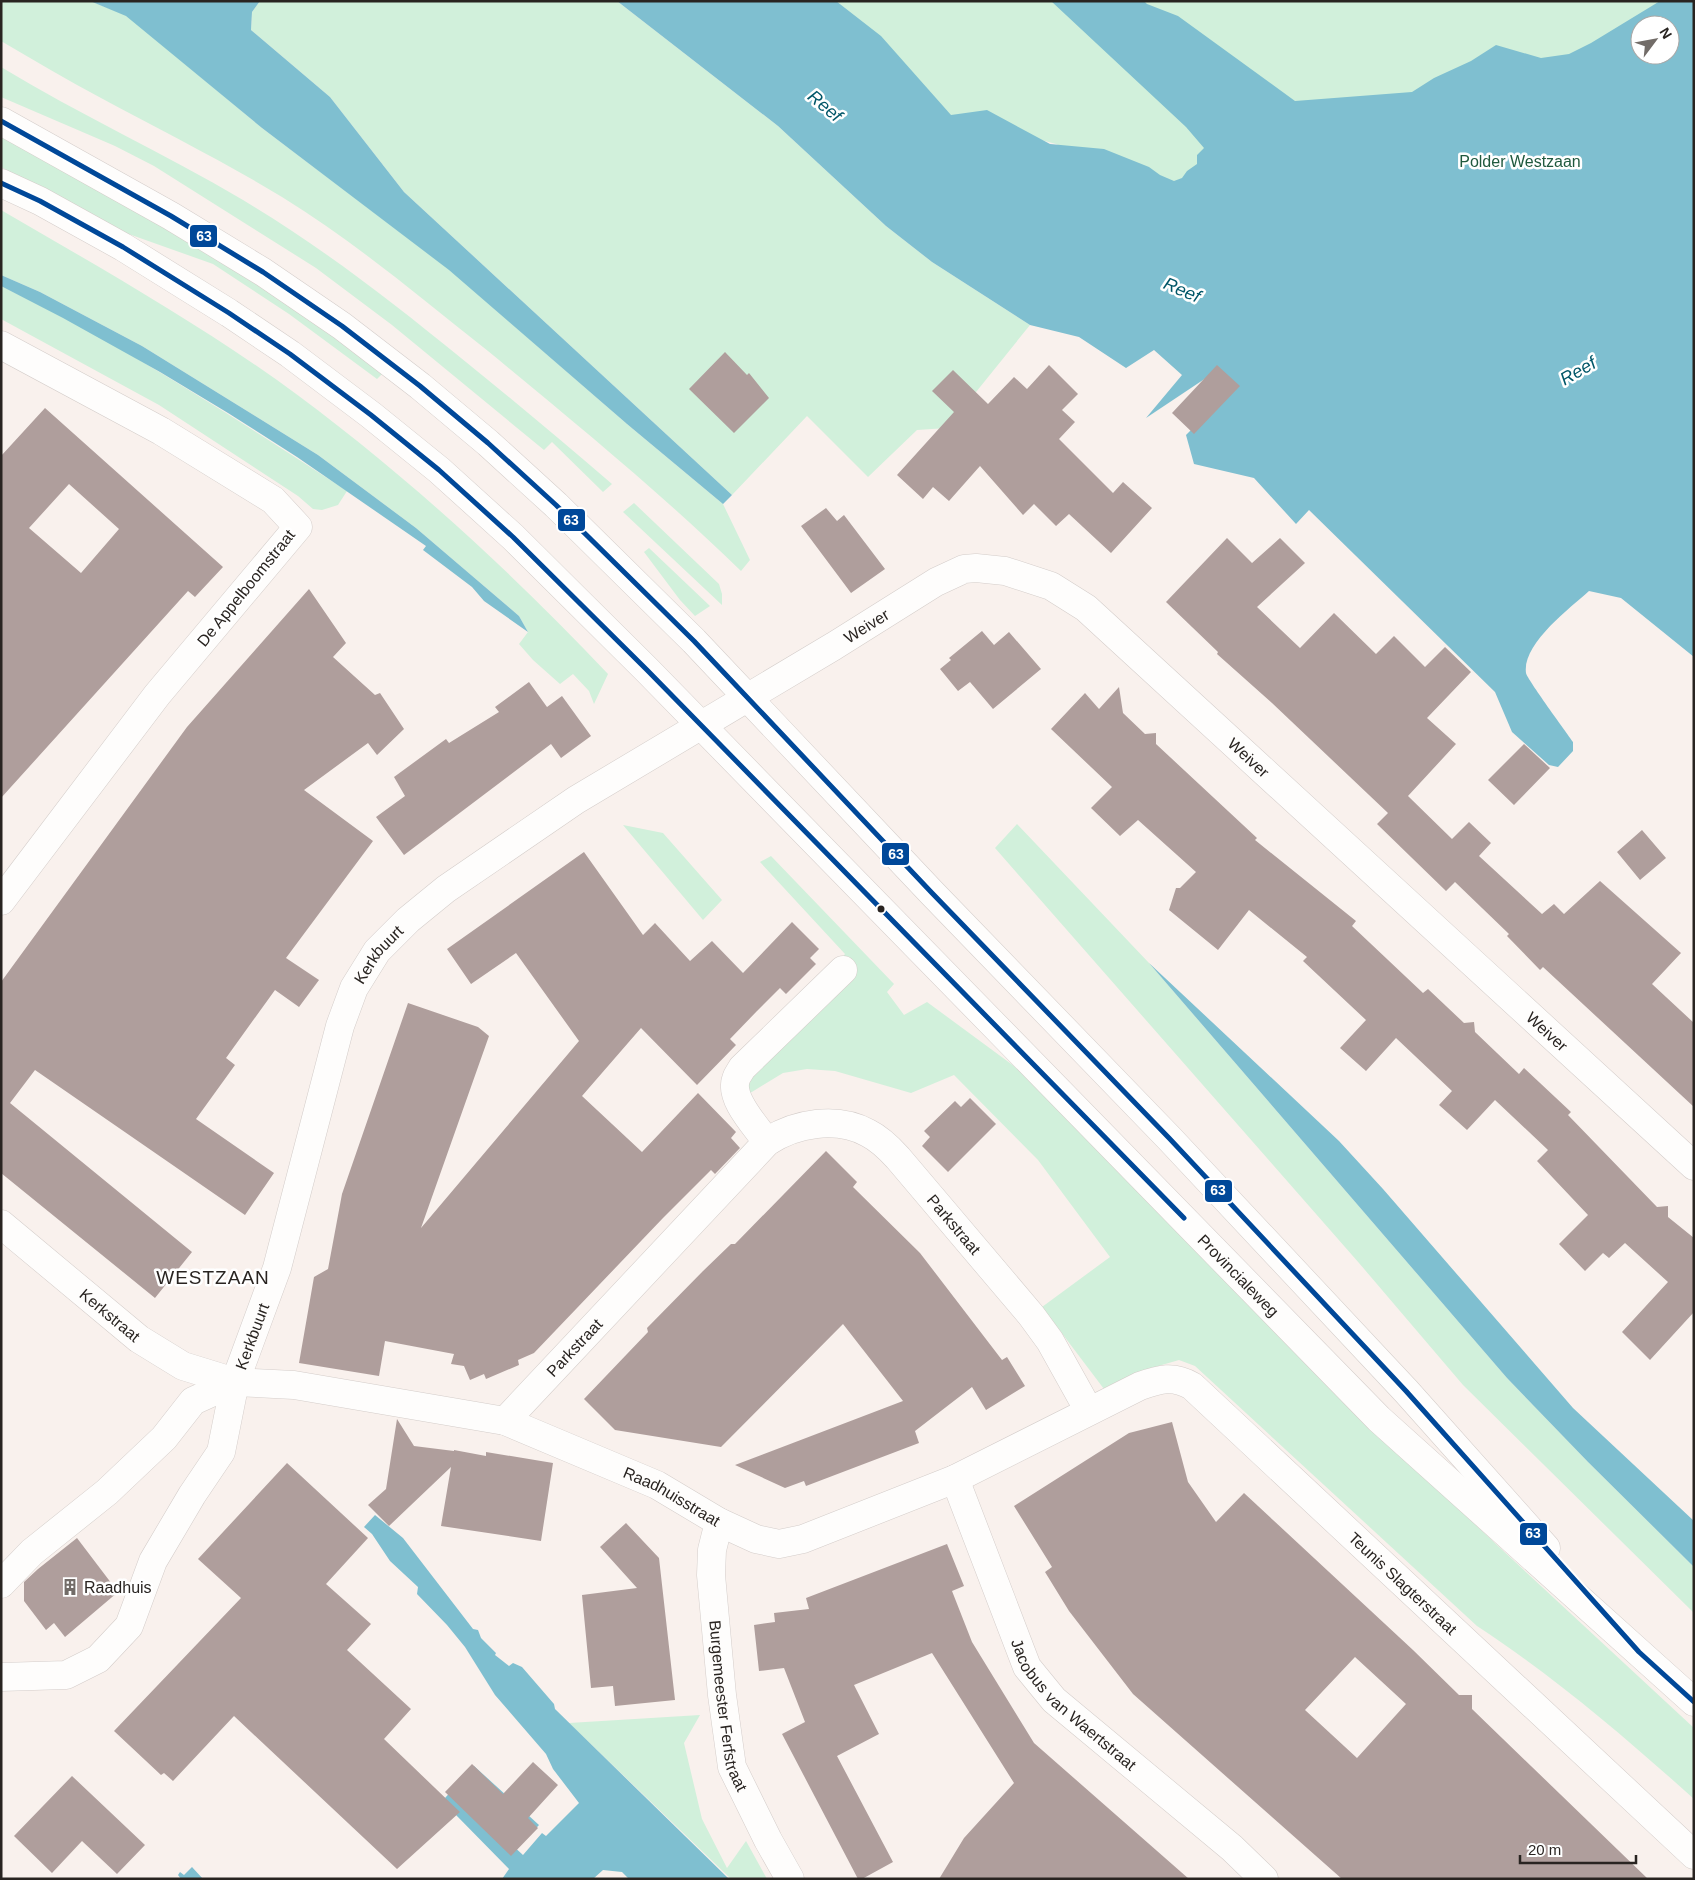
<svg xmlns="http://www.w3.org/2000/svg" width="1695" height="1880" font-family="Arial,sans-serif">
	<style>
		.green { fill: #d1f0db; fill-rule: evenodd }
		.water { fill: #7fbfd0; fill-rule: evenodd }
		.building { fill: #af9e9c; fill-rule: evenodd }
		.lines { fill: none; stroke-linecap: round; stroke-linejoin: round }
		.minor-casing { stroke: #d4cdca; stroke-width: 29 }
		.major-casing { stroke: #d4cdca; stroke-width: 29 }
		.minor { stroke: #fefdfc; stroke-width: 28 }
		.major { stroke: #fefdfc; stroke-width: 28 }
		.bus-1-casing { stroke: #fff; stroke-width: 9 }
		.bus-1 { stroke: #004899; stroke-width: 5 }
		.bus-dot { fill: #292421; stroke: #fff; stroke-width: 2 }
		.labels { text-anchor: middle; dominant-baseline: central; stroke-width: 5; stroke-linejoin: round; paint-order: stroke }
		.park-label { font-size: 16px; fill: #20593e; stroke: #fff }
		.street-label { font-size: 16px; fill: #292421; stroke: #fff }
		.poi-label { font-size: 16px; fill: #292421; stroke: #fff; text-anchor: start }
		.water-label { font-size: 18px; font-style: italic; fill: #005668; stroke: #fff }
		.quarter-label { font-size: 19px; letter-spacing: 1px; fill: #292421; stroke: #fff }
		.line-badge { stroke: #fff; stroke-width: 2 }
		.badge-label { font-size: 14px; text-anchor: middle; font-weight: bold; fill: #fff }
	</style>
	<rect width="100%" height="100%" fill="#f9f1ed"/>
	<path class="green" d="M1,1H90L126,15L262,128L450,270L627,424L723,504L750,560L741,571C661,493 574,422 488,351C421,298 355,242 282,197C223,161 162,131 101,98C67,80 34,60 1,41Z
		M260,1H617L778,126L886,226L932,262L1030,325L947,428L917,430L868,477L807,416L732,495L404,192L330,97L251,30L252,12Z
		M835,1H1694V460L1056,144L951,116ZM1640,25H1670V55H1640Z
		M1,67C80,115 164,153 243,200C320,246 391,301 461,358C512,399 562,441 612,484L603,492L552,442L544,450L392,325L316,268L154,166L115,146L1,97Z
		M1,133L190,238L298,309L384,372L377,379L289,314L213,264L123,232L1,167Z
		M1,210C94,264 189,318 277,380C396,466 507,567 608,674L594,704L589,691L573,674L560,684L533,660L519,644L528,632L519,616L416,528L318,455L142,346L40,292L1,275Z
		M1,286C122,344 235,418 347,491L338,505L322,510L313,509L298,496L159,405L1,319Z
		M634,503L719,584L722,594V605L623,512Z
		M649,548L710,606L695,616L680,600L644,552Z
		M1017,824L1149,963L1507,1378L1588,1462L1694,1567V1613L1463,1385L1359,1263L995,848Z
		M623,825L663,833L722,900L703,920Z
		M771,856L894,984L887,992L904,1015L927,1002L1029,1077L1378,1432L1498,1546L1694,1728V1799C1625,1737 1555,1677 1477,1626L1195,1366L1179,1360L1148,1369L1104,1389L1042,1307L1110,1257L1038,1160L954,1075L911,1093L835,1071L807,1069L783,1073L747,1095V1083L845,954L760,862Z
		M700,1715L684,1743L702,1819L727,1868L746,1841L767,1879H731L569,1723Z"/>
	<path class="water" d="M90,1H260L252,12L251,30L330,97L404,192L732,495L723,504L627,424L449,270L262,128L126,16Z
		M617,1H836L881,36L951,115L987,110L1050,144L1104,149L1149,167L1160,175L1174,181L1182,178L1187,171L1197,164V155L1204,148L1186,127L1051,1H1144L1147,4L1178,16L1295,101L1412,92L1434,78L1471,61L1496,45L1541,58L1569,54L1591,43L1660,1H1694V657L1621,598L1589,591C1569,609 1522,644 1526,673C1527,679 1567,733 1573,742V751L1558,767L1549,765L1512,732L1495,692L1309,510L1296,524L1254,478L1194,464L1186,435L1235,386L1215,372L1146,418L1182,375L1154,350L1126,368L1079,337L1030,325L932,262L886,226L778,126ZM1640,25H1670V55H1640Z
		M1,275L40,292L142,346L318,455L416,528L519,616L528,632L484,601L472,587L423,550L426,546L297,457L228,413L160,372L63,318L1,286Z
		M1149,963L1339,1141L1383,1189L1573,1408L1694,1521V1567L1588,1462L1507,1378Z
		M375,1515L403,1538L473,1629L478,1630L481,1638L496,1653L495,1655L509,1666L513,1663L522,1667L554,1704L555,1709L729,1879H629L622,1872L603,1870L593,1879H502L509,1869L456,1815L445,1798L474,1766L539,1825L519,1846L457,1794L523,1855L542,1833L546,1836L579,1803L553,1769L546,1754L495,1695L465,1647L447,1625L417,1594L418,1587L390,1561L372,1534L364,1527Z
		M192,1867L203,1879H181L178,1875L180,1872L184,1875Z"/>
	<path class="building" d="M725,352L747,375L749,373L769,398L734,433L689,389Z
		M1049,365L1078,394L1062,410L1075,422L1059,439L1113,493L1123,482L1152,508L1111,553L1069,514L1056,526L1034,504L1023,515L980,466L949,501L933,487L923,499L897,475L954,412L932,391L953,370L988,404L1014,377L1027,389Z
		M1217,365L1240,386L1194,434L1172,413Z
		M45,408L223,567L195,597L188,591L1,798V456ZM69,484L119,529L81,573L29,528Z
		M826,508L837,521L844,515L885,569L851,593L801,526Z
		M1227,538L1252,563L1280,538L1305,563L1257,607L1300,648L1334,613L1376,654L1394,636L1425,667L1445,647L1471,672L1427,718L1456,744L1408,796L1452,839L1469,822L1491,843L1479,856L1542,914L1554,904L1564,914L1600,881L1681,953L1652,984L1694,1023V1107L1543,967L1540,970L1507,936L1509,934L1455,882L1446,891L1377,824L1388,813L1272,703L1217,654L1218,652L1166,602Z
		M309,589L346,643L333,657L375,695L380,693L404,729L377,755L368,743L304,790L373,841L286,958L319,980L299,1007L275,990L226,1058L235,1065L196,1119L274,1173L245,1215L35,1070L10,1103L192,1252L155,1298L1,1173V982L187,727Z
		M982,631L994,645L1009,632L1041,669L993,709L970,682L958,691L940,669L951,660L949,658Z
		M529,682L547,707L562,696L591,736L561,758L551,744L404,855L376,817L405,796L394,777L446,739L449,743L499,712L495,707Z
		M1119,687L1123,713L1145,734L1156,733V744L1257,838L1255,840L1356,921L1352,926L1423,993L1428,989L1464,1023L1474,1022L1475,1032L1519,1074L1524,1068L1571,1112L1568,1115L1657,1207L1668,1206V1217L1694,1238V1312L1650,1360L1622,1332L1668,1282L1625,1243L1609,1258L1603,1253L1585,1271L1559,1244L1588,1215L1537,1161L1548,1150L1495,1100L1467,1130L1439,1105L1452,1091L1396,1038L1366,1071L1340,1048L1366,1020L1303,961L1307,957L1249,910L1218,950L1169,910L1176,888H1180L1196,872L1138,820L1120,836L1091,808L1112,787L1051,729L1085,693L1099,709Z
		M1524,744L1550,768L1514,805L1488,780Z
		M1642,830L1666,858L1640,880L1617,852Z
		M584,852L643,935L655,923L690,961L712,941L743,973L792,922L819,949L810,958L816,964L786,994L780,988L757,1011L730,1039L736,1045L697,1085L641,1028L582,1096L642,1152L698,1093L736,1132L731,1138L740,1148L715,1174L711,1170L663,1218L534,1353L518,1360L519,1365L486,1379L484,1374L470,1380L464,1366L451,1364L454,1354L385,1341L379,1376L299,1363L314,1277L328,1269L342,1194L408,1003L478,1027L489,1036L421,1228L579,1041L516,953L471,984L447,949Z
		M970,1098L996,1124L948,1172L922,1146L930,1137L924,1131L955,1101L961,1107Z
		M826,1151L857,1182L853,1187L920,1253L1002,1360L1007,1357L1025,1386L986,1410L972,1387L915,1431L919,1443L806,1486L804,1481L785,1488L735,1465L903,1401L843,1324L721,1447L615,1430L584,1399L648,1332L647,1328L703,1271L731,1244H735Z
		M397,1419L414,1446L454,1451V1450L486,1456V1452L553,1463L541,1541L441,1526L451,1467L389,1526L368,1505L386,1489Z
		M1172,1422L1188,1482L1216,1522L1244,1493L1413,1650L1459,1695H1472V1709L1648,1879H1342L1133,1694L1069,1611L1045,1572L1052,1567L1014,1506L1129,1433ZM1355,1657L1406,1704L1357,1758L1305,1710Z
		M287,1463L368,1538L326,1584L371,1624L347,1650L411,1709L384,1739L460,1812L397,1869L234,1716L173,1781L164,1773L161,1775L114,1731L241,1598L198,1559Z
		M626,1523L659,1558L675,1700L615,1706L613,1686L591,1688L582,1595L637,1588L600,1547Z
		M77,1538L118,1592L65,1637L54,1623L46,1630L24,1601V1582L38,1569Z
		M947,1544L964,1586L952,1591L972,1642L1034,1743L1189,1879H939L964,1838L1014,1783L932,1653L854,1685L879,1734L837,1756L893,1862L862,1879H858L782,1734L805,1722L784,1668L759,1671L754,1625L775,1622L774,1613L809,1609L806,1598Z
		M533,1762L558,1785L528,1818L538,1828L511,1856L445,1792L472,1764L503,1794Z
		M72,1776L145,1845L117,1874L82,1841L52,1873L14,1836Z"/>
	<g class="lines">
		<g class="minor-casing">
			<g id="minor">
				<path d="M1,345L161,431L273,500L298,527L157,695L1,901"/>
				<path d="M767,1142C756,1126 729,1099 736,1079C737,1075 740,1072 742,1068L843,970"/>
				<path id="s1" d="M1,1224L139,1339L183,1366L235,1382L294,1385L505,1421L657,1485L719,1522L756,1539L779,1544L803,1539L955,1479L1140,1386C1160,1379 1173,1375 1192,1386L1694,1855"/>
				<path id="s2" d="M505,1421L767,1142C795,1123 837,1116 868,1133C880,1139 889,1148 898,1158L1031,1315L1050,1341L1089,1411"/>
				<path id="s3" d="M955,1479L1027,1667L1054,1700L1232,1848L1264,1879"/>
				<path id="s4" d="M719,1522L712,1550L711,1575L722,1695L732,1767L768,1840L790,1879"/>
				<path d="M1,1584L32,1552L107,1492L164,1438L193,1401L235,1382"/>
				<path id="s5" d="M1,1677L66,1675L98,1659L129,1626L153,1561L192,1495L221,1452L235,1382L277,1268L340,1026L354,988L377,951L408,920L446,889L576,800L834,646L936,582L964,569L976,568L1005,571L1051,586L1086,608L1694,1166"/>
			</g>
		</g>
		<g class="major-casing">
			<g id="major">
				<path d="M1,121L171,216L263,272L342,326L420,386L488,443L556,505L694,641L932,893L1169,1138L1406,1391L1546,1548"/>
				<path id="s6" d="M1,183L40,201L123,247L229,313L290,354L371,415L439,470L513,537L647,670L1379,1419L1694,1702"/>
			</g>
		</g>
		<use href="#minor" class="minor"/>
		<use href="#major" class="major"/>
		<g class="bus-1-casing">
			<path id="bus-1" d="M1,121L171,216L263,272L342,326L420,386L488,443L556,505L694,641L932,893L1169,1138L1406,1391L1639,1652L1694,1702
				M1,183L40,201L123,247L229,313L290,354L371,415L439,470L513,537L647,670L1184,1218"/>
		</g>
		<use href="#bus-1" class="bus-1"/>
	</g>
	<defs>
		<g id="building-bare" transform="scale(1.35)"><path d="M-4-6H4V6H1V3H-1V6H-4ZM-2.5-4.3h1.7v1.8h-1.7ZM.8-4.3h1.7v1.8H.8ZM-2.5-1h1.7V.8h-1.7ZM.8-1h1.7V.8H.8Z" fill="#726c68" stroke="#fff" stroke-width="2.5" paint-order="stroke"/></g>
	</defs>
	<g fill-rule="evenodd">
		<use href="#building-bare" x="70" y="1587"/>
	</g>
	<circle class="bus-dot" cx="881" cy="909" r="4.5"/>
	<g class="labels">
		<g class="park-label">
			<text x="1520" y="161">Polder Westzaan</text>
		</g>
		<g class="street-label">
			<text transform="translate(246 588) rotate(-51)">De Appelboomstraat</text>
			<text stroke="none"><textPath href="#s5" startOffset="1460">Weiver</textPath></text>
			<text stroke="none"><textPath href="#s5" startOffset="1925">Weiver</textPath></text>
			<text stroke="none"><textPath href="#s5" startOffset="869">Kerkbuurt</textPath></text>
			<text stroke="none"><textPath href="#s5" startOffset="2330">Weiver</textPath></text>
			<text stroke="none"><textPath href="#s2" startOffset="615">Parkstraat</textPath></text>
			<text stroke="none"><textPath href="#s6" startOffset="1660">Provincialeweg</textPath></text>
			<text stroke="none"><textPath href="#s1" startOffset="142">Kerkstraat</textPath></text>
			<text stroke="none"><textPath href="#s5" startOffset="464">Kerkbuurt</textPath></text>
			<text stroke="none"><textPath href="#s2" startOffset="101">Parkstraat</textPath></text>
			<text stroke="none"><textPath href="#s1" startOffset="742">Raadhuisstraat</textPath></text>
			<text stroke="none"><textPath href="#s1" startOffset="1598">Teunis Slagterstraat</textPath></text>
			<text stroke="none"><textPath href="#s3" startOffset="260">Jacobus van Waertstraat</textPath></text>
			<text stroke="none"><textPath href="#s4" startOffset="186">Burgemeester Ferfstraat</textPath></text>
		</g>
		<g class="poi-label">
			<text x="84" y="1587">Raadhuis</text>
		</g>
		<g class="water-label">
			<text transform="translate(825 106) rotate(40)">Reef</text>
			<text transform="translate(1182 290) rotate(23)">Reef</text>
			<text transform="translate(1578 371) rotate(-30)">Reef</text>
		</g>
		<g class="quarter-label">
			<text x="213" y="1277">WESTZAAN</text>
		</g>
	</g>
	<g class="line-badge">
		<rect x="189" y="224" width="29" height="24" rx="5" fill="#004899"/>
		<rect x="557" y="508" width="29" height="24" rx="5" fill="#004899"/>
		<rect x="881" y="842" width="29" height="24" rx="5" fill="#004899"/>
		<rect x="1204" y="1179" width="29" height="24" rx="5" fill="#004899"/>
		<rect x="1519" y="1522" width="29" height="24" rx="5" fill="#004899"/>
	</g>
	<g class="badge-label">
		<text x="204" y="241">63</text>
		<text x="571" y="525">63</text>
		<text x="896" y="859">63</text>
		<text x="1218" y="1195">63</text>
		<text x="1533" y="1538">63</text>
	</g>
	<rect width="1695" height="1880" fill="none" stroke="#292421" stroke-width="5"/>
	<g transform="translate(1655 40) rotate(58)"><circle r="24" fill="#ffffff" stroke="#a9a7a6"/>
	<path d="M0-4L9 19L0 12L-9 19Z" fill="#726c68"/>
	<text y="-8" font-size="14" font-weight="bold" text-anchor="middle" fill="#292421">N</text>
	</g>
	<path d="M1520 1855v8h116v-8" fill="none" stroke="#292421" stroke-width="2.5"/>
	<text x="1528" y="1855" font-size="15" fill="#292421" stroke="#ffffff" stroke-width="4" paint-order="stroke">20 m</text>
</svg>
